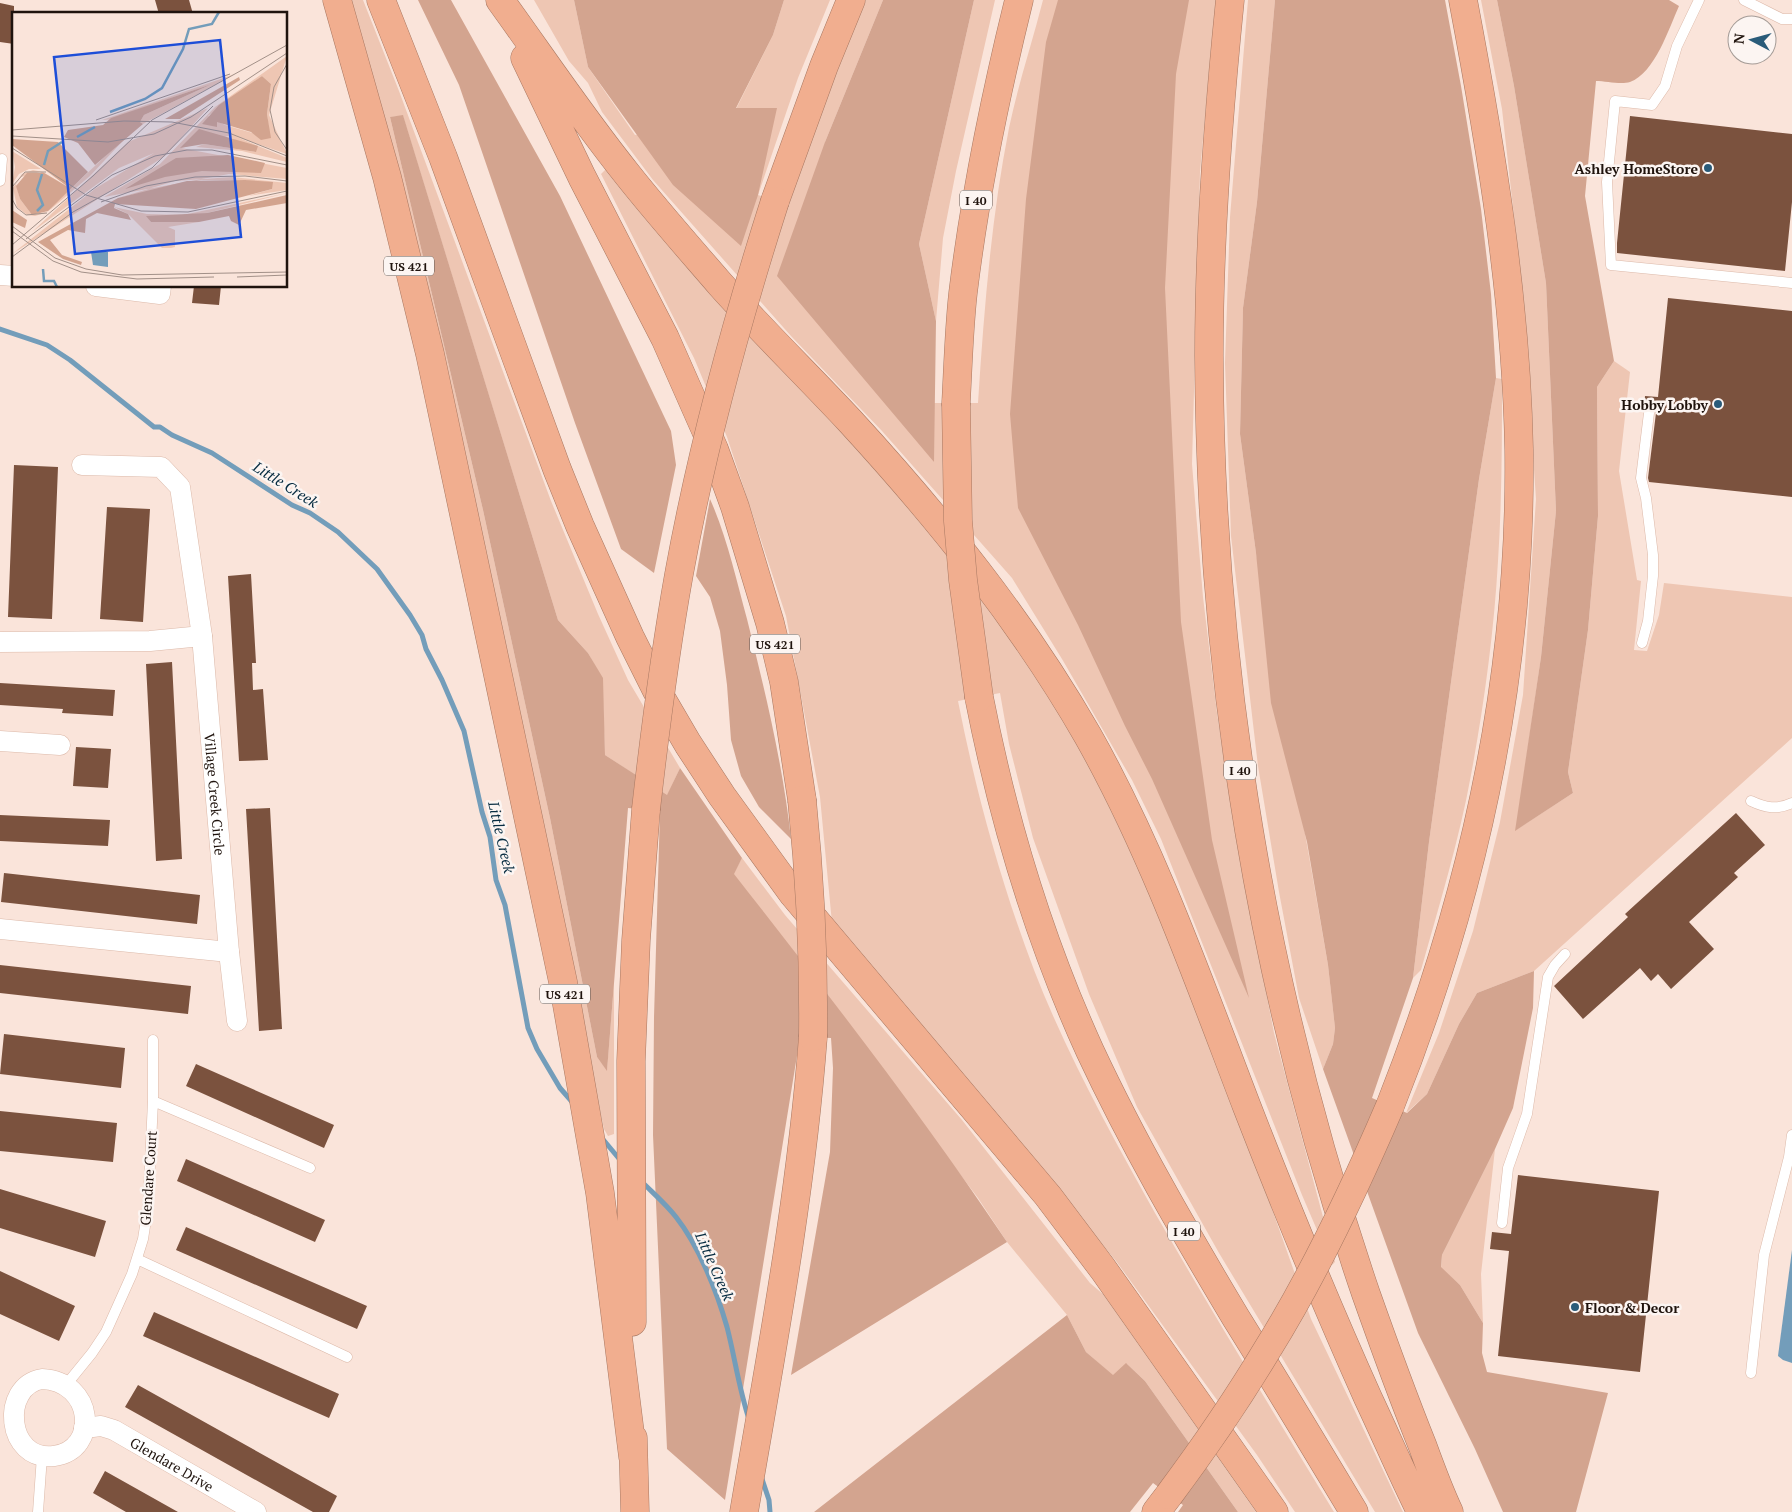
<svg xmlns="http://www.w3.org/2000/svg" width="1792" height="1512" font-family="'PT Serif',serif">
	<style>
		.green { fill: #eec6b3 }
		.forest { fill: #d3a48f }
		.water { fill: #739dba }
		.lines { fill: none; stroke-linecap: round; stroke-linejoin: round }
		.stream { stroke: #739dba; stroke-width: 5 }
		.building { fill: #7b523e }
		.lane-casing { stroke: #dcb9a9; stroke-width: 11 }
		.street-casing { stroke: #dcb9a9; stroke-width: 21 }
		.highway-casing { stroke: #a87862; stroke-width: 29 }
		.lane { stroke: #fff; stroke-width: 10 }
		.street { stroke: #fff; stroke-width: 20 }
		.highway { stroke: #f1ae8f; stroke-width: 28 }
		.highway-bridge-casing { stroke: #a87862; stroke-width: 29; stroke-linecap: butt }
		.highway-bridge { stroke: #f1ae8f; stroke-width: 28 }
		.poi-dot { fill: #2a5b79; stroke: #fcf5f2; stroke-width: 2 }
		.labels { text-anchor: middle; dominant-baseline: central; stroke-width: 5; stroke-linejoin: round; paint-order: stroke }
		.shield { fill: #fcf5f2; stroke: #615752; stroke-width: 1 }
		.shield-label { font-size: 12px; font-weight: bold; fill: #1f130d }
		.poi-label { font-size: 14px; font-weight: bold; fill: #1f130d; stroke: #fcf5f2; text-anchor: end }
		.street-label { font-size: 14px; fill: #1f130d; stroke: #fcf5f2 }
		.water-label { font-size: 15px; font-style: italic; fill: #072c41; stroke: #fcf5f2 }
		.inset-river { fill: none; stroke: #739dba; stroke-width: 2.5 }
		.inset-road { fill: none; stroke: #a29088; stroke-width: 1 }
		.view { fill: #1d4ed8; fill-opacity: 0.15; stroke: #1d4ed8; stroke-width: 2.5 }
		.inset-edge { fill: none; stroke: #1f130d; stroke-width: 2.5 }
	</style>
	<rect width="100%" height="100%" fill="#fae4da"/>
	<path class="green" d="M347,0H363L399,91L551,501L598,614L628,680L680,768L667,796L605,755L602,678L588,653L558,620L403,116L390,117L483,510L550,818L597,1057L607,1070L614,983V1134L608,1136L604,1129L381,114Z
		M534,0H574L588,67L635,135L777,108L736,109L773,35L784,0H830L798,78L758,195L788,205L811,139L864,0H883L825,142L934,462V403H978C984,311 991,219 1009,128C1018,85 1032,43 1043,0H1218L1211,50L1200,172L1192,464L1203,597L1217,713L1236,836L1274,1033L1335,1262L1332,1265L1302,1195L1161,839L1132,780L1062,659L1012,578L882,431L791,336L653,180L602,112L588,83L569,61Z
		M974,0H995L956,171L943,238L936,321L919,244Z
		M1248,0H1275L1257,202L1243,308L1240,434L1256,553L1328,965L1335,1028L1333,1044L1323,1069L1299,998L1279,892L1258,766L1231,536L1225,363L1230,217Z
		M1481,0H1497L1514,86L1546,283L1556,511L1541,657L1516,830L1573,793L1568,772L1588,630L1598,516L1597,387L1614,361L1630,372L1619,471L1637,580L1641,581L1634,650L1647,651L1659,615L1664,583L1792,597V738L1534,971L1477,993L1459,1024L1427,1094L1406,1113L1439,1033L1473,931L1500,822L1523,695L1536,499L1521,279L1502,109Z
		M607,168L896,490L991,606L1070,727L1153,897L1272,1209L1311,1319L1403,1512H1375L1219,1253L1137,1107L1089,994L1033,838L1009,744L1000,693L958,701C976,793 1001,883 1034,970C1067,1055 1111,1134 1155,1213C1213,1314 1274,1413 1334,1512H1295L1257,1455L1116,1261L951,1060L832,923L820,797L786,616L727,437L694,358L601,174Z
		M1496,378L1502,379C1502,439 1502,500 1498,561C1494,632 1484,705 1471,775C1459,841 1439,906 1421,970L1413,978L1429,842L1479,479Z
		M742,858L785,915L962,1120L1090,1283L1104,1295L1256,1512H1238L1145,1381L1127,1364L1113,1376L1086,1352L1067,1315L1007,1242L978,1198L733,874Z
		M1495,1149L1481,1274L1483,1323L1460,1285L1441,1268L1442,1255Z"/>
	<path class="forest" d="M418,0H451L560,196L671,431L676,465L654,573L621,549L575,423L459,85Z
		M574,0H784L773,35L736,108H777L758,195L741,246L673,185L588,67Z
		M883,0H974L919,244L936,321L934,462L777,276L825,142Z
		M1058,0H1189L1176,74L1165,288L1181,622L1212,840L1249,998L1152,779L1125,726L1078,625L1018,508L1010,414L1026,199L1046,42Z
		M1275,0H1445L1461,86L1481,209L1491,294L1496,378L1479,479L1429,842L1413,978L1372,1098L1407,1113L1427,1094L1459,1024L1477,993L1534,971L1533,1008L1513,1108L1495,1149L1442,1255L1441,1267L1460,1285L1483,1323L1482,1353L1487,1372L1608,1393L1576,1512H1503L1475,1449L1418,1333L1323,1069L1333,1044L1335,1028L1328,965L1307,842L1271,703L1256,553L1240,434L1243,308L1257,202Z
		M1497,0H1669L1679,6C1669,28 1655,73 1630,82C1621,85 1606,81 1596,81L1585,196L1614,361L1597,387L1598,516L1588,630L1568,772L1573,793L1515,831L1541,657L1556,511L1546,283L1514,86Z
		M403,115L558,620L588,653L603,678L605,755L667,795L680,768L742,858L734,874C828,994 922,1115 1007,1242L791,1375L830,1152L833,1068L831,1038L800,1037L725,1500L667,1449L653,1135L654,1017L660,811L628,808L607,1071L597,1057L550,818L483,510L390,117Z
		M710,499C727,537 736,579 747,619C765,691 783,765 791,839L759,807L741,776L731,740L727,685L720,631L710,597L696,576Z
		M1067,1315L1086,1352L1113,1375L1126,1363L1145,1381L1238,1512H1178L1183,1505L1153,1483L1130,1512H814Z"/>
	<path class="water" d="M1792,1250V1363L1783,1360L1778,1356Z"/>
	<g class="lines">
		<path class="stream" d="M0,329L47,345L70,360L154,427H160L172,435L212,453L292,505L310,513L338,532L377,569L410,615L422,635L426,649L442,680L464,731L482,812L490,837L496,880L505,905L528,1028L537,1049L560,1088L574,1104
			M601,1137L621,1161
			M642,1182C653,1193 666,1204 676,1217C699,1246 717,1292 727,1327C735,1358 739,1389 749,1419
			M761,1476L769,1500L770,1512"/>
	</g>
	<path class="building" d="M155,0H189L193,14H159Z
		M0,3L14,6V44L0,42Z
		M1630,116L1792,134V202L1785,271L1617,253V243Z
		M194,286H221L219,305L192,303Z
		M1668,298L1792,311V497L1649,482L1648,478L1656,413L1653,408L1650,406L1644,408L1645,396L1658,397Z
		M14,465L58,467L52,619L8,617Z
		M107,507L150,509L143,622L100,619Z
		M251,574L256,663H252L253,690L263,689L268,760L239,761L228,576Z
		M172,662L182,859L156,861L146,664Z
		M0,683L115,690L113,716L62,713L63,709L0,705Z
		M76,747L111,749L108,788L73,786Z
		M270,808L282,1029L259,1031L246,809Z
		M1736,813L1765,845L1734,873L1738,877L1689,922L1714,949L1671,989L1658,974L1651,981L1640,968L1583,1019L1554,986L1628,917L1625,914Z
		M0,815L110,820L108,846L0,841Z
		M4,873L200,895L197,924L1,902Z
		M0,965L191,986L188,1014L0,993Z
		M4,1034L125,1048L121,1088L0,1074Z
		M196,1064L334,1125L324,1148L186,1086Z
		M0,1111L117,1123L113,1162L0,1151Z
		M186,1159L325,1220L315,1242L177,1181Z
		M1518,1175L1659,1191L1640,1372L1498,1356L1509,1251L1490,1249L1492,1232L1511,1234Z
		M0,1189L106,1221L95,1257L0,1228Z
		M186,1227L367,1306L357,1329L176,1250Z
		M0,1271L75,1306L59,1341L0,1314Z
		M154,1312L339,1394L329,1418L143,1336Z
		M138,1385L337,1496L329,1512H313L125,1407Z
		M105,1471L178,1512H126L93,1493Z"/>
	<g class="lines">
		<g class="lane-casing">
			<path id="lane" d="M1699,0L1677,46L1665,86L1652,105L1615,101L1607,182L1611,265L1792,283
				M1744,0L1782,19H1792
				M0,181L2,159
				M1642,643L1648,621L1653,576V555L1646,498L1641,478L1649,413
				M1751,801C1766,808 1777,810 1792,803
				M153,1101L310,1168
				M1502,1223L1508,1168L1527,1114L1548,977L1555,965L1565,954
				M137,1259L347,1357
				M1751,1373L1764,1255L1789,1157L1792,1135
				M66,1385L92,1353L106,1332L132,1274L143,1239L148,1207L153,1101V1040
				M38,1512L42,1456"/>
		</g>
		<g class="street-casing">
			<g id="street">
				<path d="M0,275L14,276"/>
				<path d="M96,286L160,294L161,286"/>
				<path id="s1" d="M82,465L161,467L180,487L202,636L229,952L237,1021"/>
				<path d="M0,642L150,641L202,636"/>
				<path d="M0,741L60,745"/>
				<path d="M0,929L229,952"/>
				<path d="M42,1379C94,1381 100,1450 54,1456C6,1462 0,1386 42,1379Z"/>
				<path id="s2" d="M84,1428L101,1426L114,1430L256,1512"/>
			</g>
		</g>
		<g class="highway-casing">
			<path id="highway" d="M337,0L387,177L430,354L563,982L600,1193L633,1457
				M381,0L443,157L557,469L580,526L630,637L657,691L688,744L722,796L793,894L1048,1196L1103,1269L1274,1512
				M500,0C542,58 582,118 627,174C657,212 689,248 720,284C762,331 807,375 850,421C939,518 1022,621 1088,736C1154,853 1199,982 1247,1107C1285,1205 1325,1302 1368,1398C1386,1436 1402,1474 1421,1512
				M1230,0C1218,118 1209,237 1209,356C1210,675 1263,993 1366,1294C1384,1345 1403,1397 1423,1447C1431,1469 1439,1491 1449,1512
				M525,58L582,177L665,338L714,449L735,507L770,623L784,682L802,800
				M775,201L824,66L851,0
				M956,403C958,366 959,329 963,293C975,194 995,97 1019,0
				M979,697C1003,820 1038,937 1090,1051C1133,1143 1184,1231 1236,1318C1276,1382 1315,1447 1354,1512
				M1390,1106C1473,897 1522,675 1519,449C1516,298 1491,148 1463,0
				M632,1322L631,1061L636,940L646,809
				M633,1438L635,1512
				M744,1512C771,1354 801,1197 813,1037
				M1156,1512L1169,1495"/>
		</g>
		<use href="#lane" class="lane"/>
		<use href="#street" class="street"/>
		<use href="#highway" class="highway"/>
		<g class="highway-bridge-casing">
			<path id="highway-bridge" d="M956,403L958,521L963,580L979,697
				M802,800C810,879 814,957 813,1037
				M646,809C655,730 665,652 679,574C702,447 736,323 775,201
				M1169,1495C1204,1448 1237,1400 1267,1350C1315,1273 1354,1190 1390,1106"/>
		</g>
		<use href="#highway-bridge" class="highway-bridge"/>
	</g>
	<g class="poi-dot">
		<circle cx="1708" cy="168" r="5"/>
		<circle cx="1718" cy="404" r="5"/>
		<circle cx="1575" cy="1307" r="5"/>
	</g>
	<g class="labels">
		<g class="shield">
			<rect x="960" y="190.5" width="32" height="19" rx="4"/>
			<rect x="384" y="256.5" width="50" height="19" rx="4"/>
			<rect x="750" y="634.5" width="50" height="19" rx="4"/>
			<rect x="1224" y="760.5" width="32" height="19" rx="4"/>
			<rect x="540" y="984.5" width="50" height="19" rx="4"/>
			<rect x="1168" y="1221.5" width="32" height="19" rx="4"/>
		</g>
		<g class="shield-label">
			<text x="976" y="200">I 40</text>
			<text x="409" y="266">US 421</text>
			<text x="775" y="644">US 421</text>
			<text x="1240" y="770">I 40</text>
			<text x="565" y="994">US 421</text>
			<text x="1184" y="1231">I 40</text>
		</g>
		<g class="poi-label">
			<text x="1698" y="168">Ashley HomeStore</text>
			<text x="1708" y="404">Hobby Lobby</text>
			<text x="1585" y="1307" text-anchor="start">Floor &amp; Decor</text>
		</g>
		<g class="street-label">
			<text stroke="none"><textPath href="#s1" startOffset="416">Village Creek Circle</textPath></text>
			<text transform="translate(148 1178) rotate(-86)">Glendare Court</text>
			<text stroke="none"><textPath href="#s2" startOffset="98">Glendare Drive</textPath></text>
		</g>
		<g class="water-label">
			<text transform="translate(286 484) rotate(32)">Little Creek</text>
			<text transform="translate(502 837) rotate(77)">Little Creek</text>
			<text transform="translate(715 1266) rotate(66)">Little Creek</text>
		</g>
	</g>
	<g transform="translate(12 12)">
		<rect width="275" height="275" fill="#fae4da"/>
		<path d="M275,44L257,103L275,142L225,125L275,146V150L230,139L184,135L192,132L244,140L216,124L169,136L275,156V167L217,162L92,185L148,152L203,95ZM250,64L259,72L255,102L258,126L213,113L196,104ZM223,62L131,112L128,110L132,103L200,72L98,107H107L90,108ZM196,96L153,144L0,242L84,176L142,141L107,156L20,220L116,130ZM120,119L78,164L39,197L33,201L23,204L15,203L5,195L1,176L10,162L21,158L31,160L56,175L28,160L9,165L4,172L8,187L20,203L34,200ZM0,139L29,157H17L7,162L0,172L3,155ZM220,165L275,171V178L236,184L260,177L233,168H189L106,186L163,169ZM275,181L195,201L170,205L135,204L139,210H187L156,215L163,218V235L159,236H150L116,202L102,195L135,202L171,203Z" fill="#eec6b3" fill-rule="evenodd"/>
		<path d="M250,64L259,72L255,102L259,126L249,128L239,120L205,110V115L190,112L207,93ZM227,65L228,68L168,107H153ZM200,72L132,103L128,110L131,112L83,153L66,131L52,125L56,118L91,113L99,106ZM187,117L246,134L244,140L192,132L168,136ZM0,127L46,130L76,160L36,199L20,203L8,187L4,174L15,161H32L56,175L0,133ZM216,143L253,151L249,161L190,159L153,165L113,177L164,146ZM233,168L261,170L260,177L184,197L103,192L102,196L116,202L119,208L85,201L74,207L73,221L56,218L38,228L50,243L70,250L69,253L51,247L26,230L106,186L175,169ZM275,183V191L234,198L227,213L219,209L217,204L187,210H139L134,204L195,201ZM0,198L15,208L13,216L0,210Z" fill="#d3a48f"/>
		<path d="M79,240H96V255L81,253Z" fill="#739dba"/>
		<path class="inset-river" d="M98,100L133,87L150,76L171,37L177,17L200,12L207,0M65,125L83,115M32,153L36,139L50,130M25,199L31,193L25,178L30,162M31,257L32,269H42L45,275"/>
		<path class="inset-road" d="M275,52L262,75L258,98L263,120L275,138M84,108L218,62M0,118L112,109L160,110L217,121L275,144M0,124L96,130L142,122L179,105L275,41M0,136L74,183L129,199L176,200L275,179M0,175L13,160H34M0,187L5,196L14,203L35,201M89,190L134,174L183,165L233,164L275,169M0,214L43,246L74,257L110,263L275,260M0,219L41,249L69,260L125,267L202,265M14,227L100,163L143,144L175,138H200L275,153M0,233L81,164L140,108L275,33M0,245L61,200L140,156L201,94M225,265L275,263"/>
		<path class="view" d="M208,28L229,225L63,242L42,45Z"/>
		<rect width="275" height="275" class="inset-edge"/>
	</g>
	<g transform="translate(1752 40) rotate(276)"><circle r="24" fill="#fcf5f2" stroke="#a49b96"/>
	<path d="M0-4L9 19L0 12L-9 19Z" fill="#2a5b79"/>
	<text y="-8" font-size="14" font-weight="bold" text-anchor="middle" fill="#1f130d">N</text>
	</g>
</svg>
